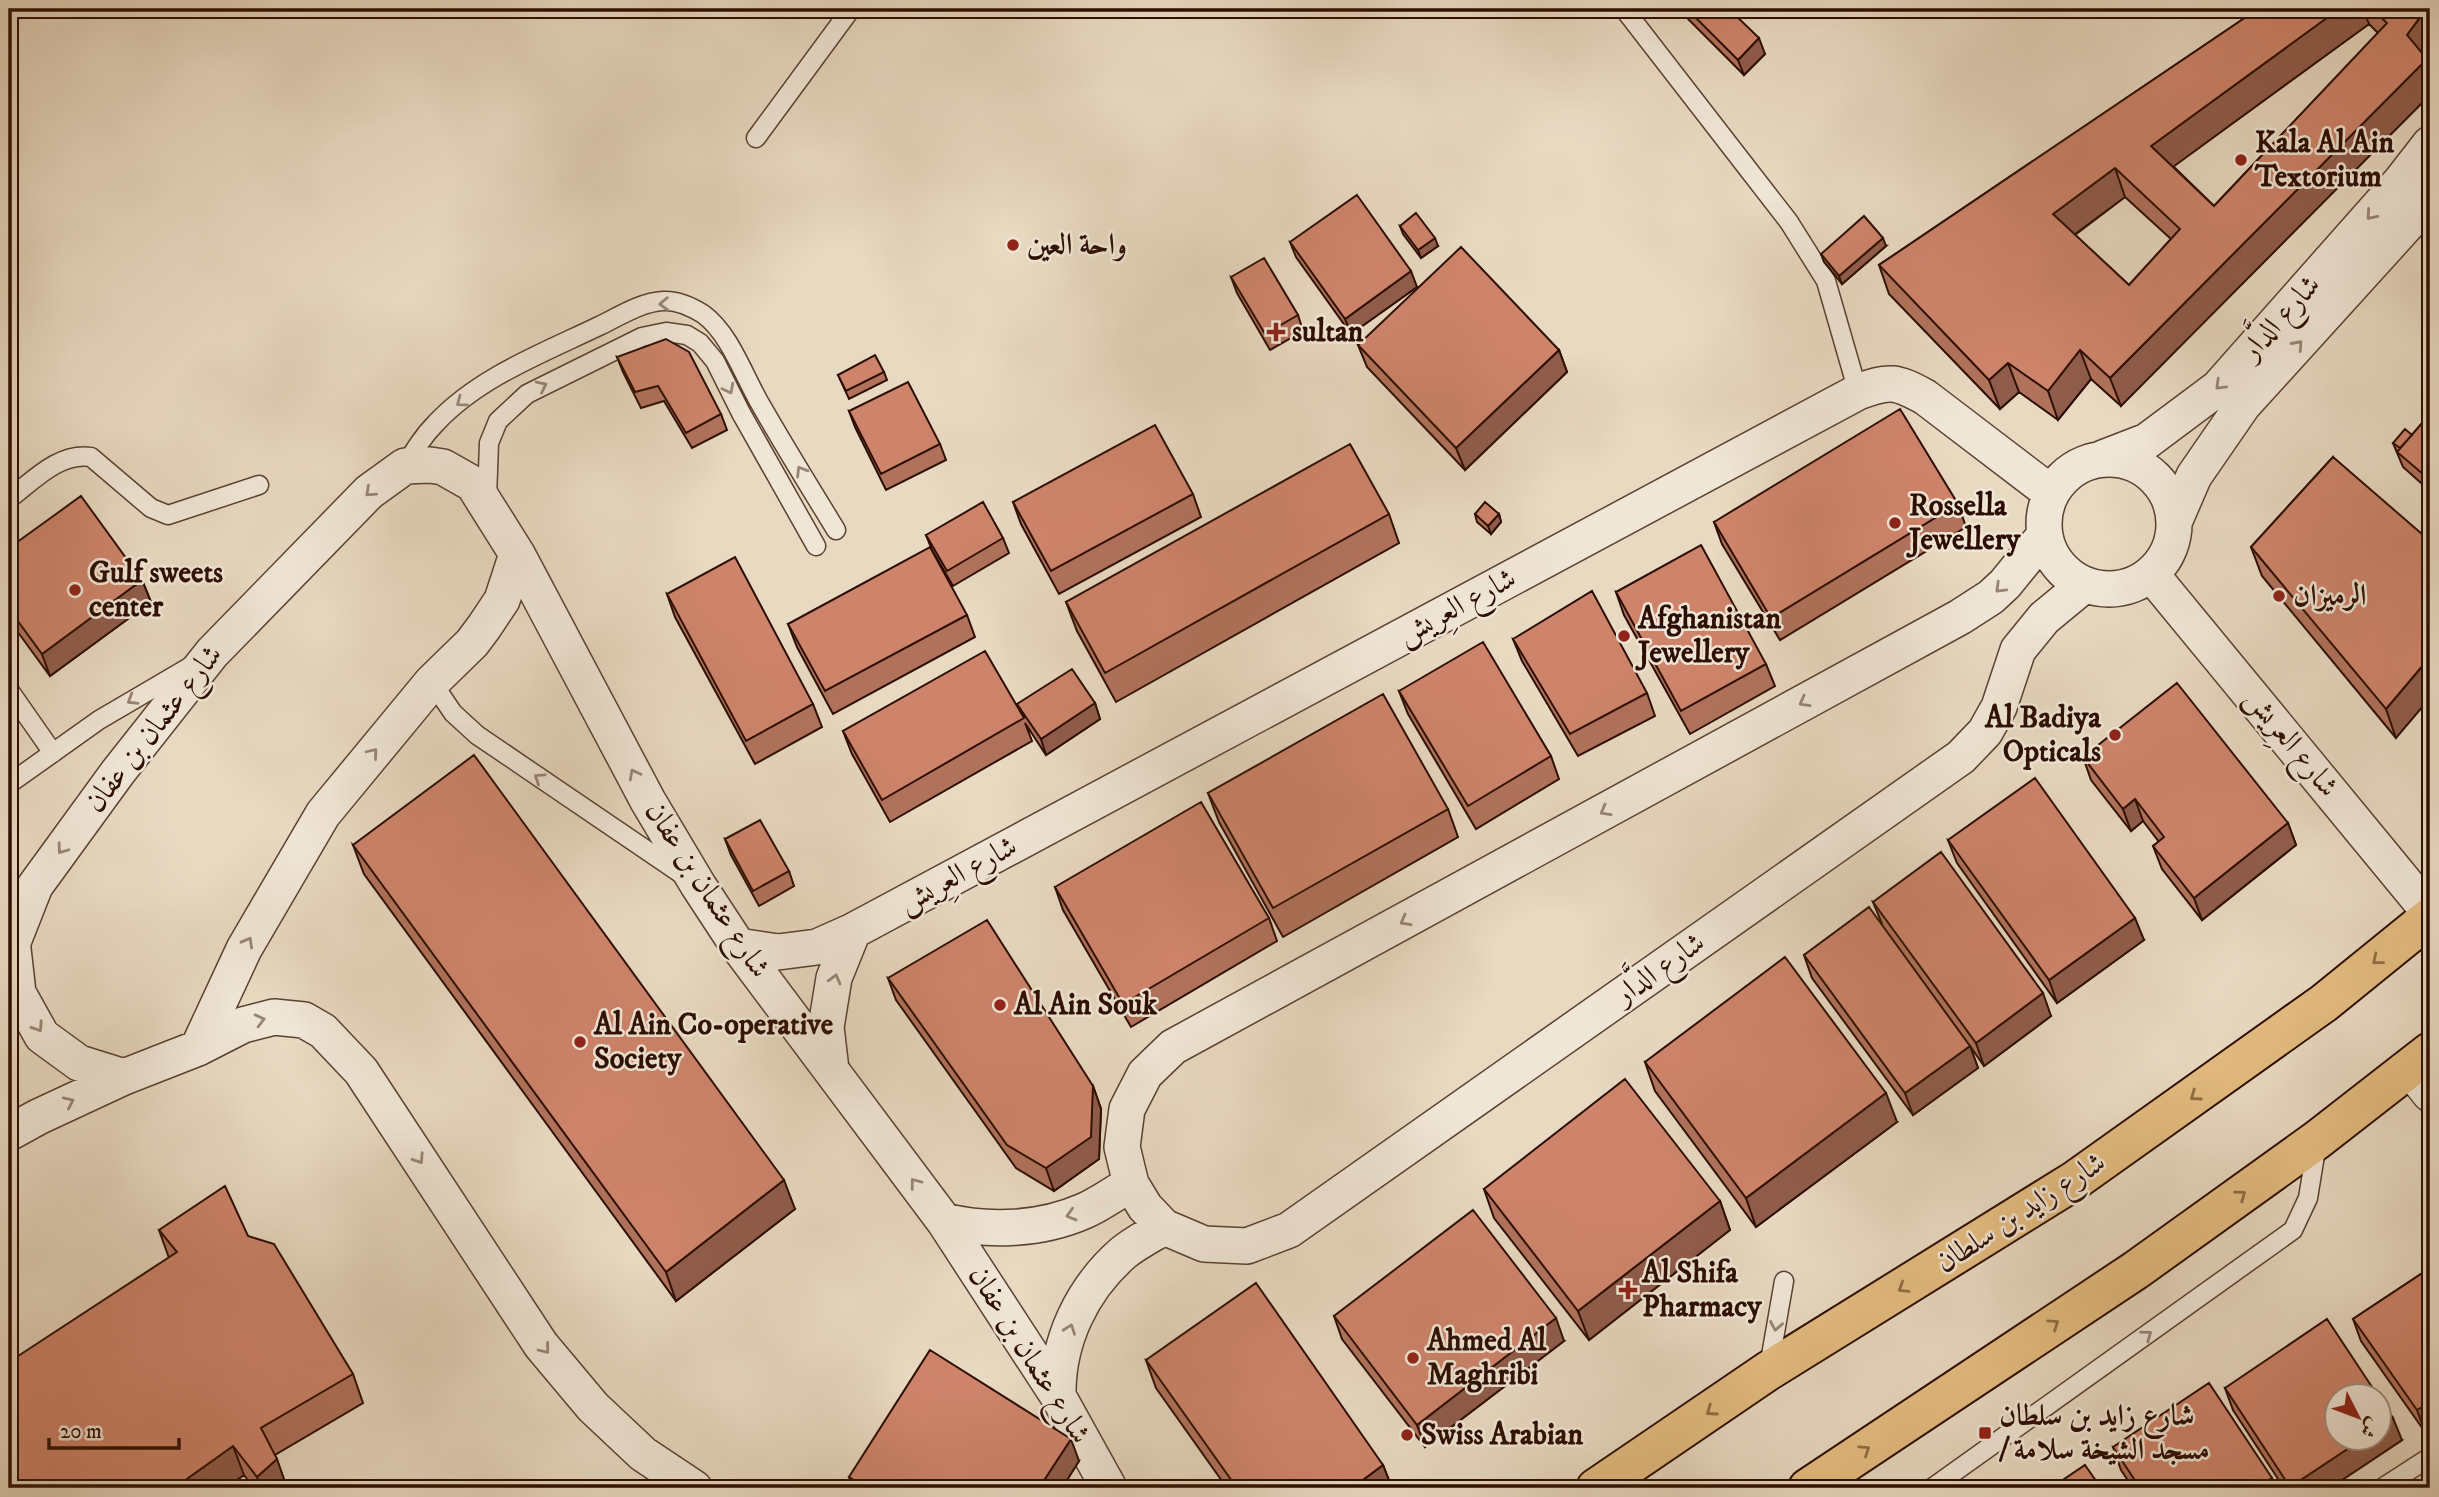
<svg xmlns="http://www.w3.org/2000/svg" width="2439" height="1497" font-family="'IM FELL DW Pica',Amiri,serif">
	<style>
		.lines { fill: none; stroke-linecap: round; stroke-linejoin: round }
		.service-casing { stroke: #5b4130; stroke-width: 21 }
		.minor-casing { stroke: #5b4130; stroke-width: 38 }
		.trunk-casing { stroke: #2c0e00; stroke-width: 42 }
		.service { stroke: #f0e6d7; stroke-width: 18 }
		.minor { stroke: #f0e6d7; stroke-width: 35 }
		.trunk { stroke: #e4bc80; stroke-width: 38 }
		.wall { fill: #b1725c; stroke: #2c0e00; stroke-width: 2; fill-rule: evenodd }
		.shaded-wall { fill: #905c4b; stroke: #2c0e00; stroke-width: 2 }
		.building { fill: #ce846b; stroke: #2c0e00; stroke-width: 2; fill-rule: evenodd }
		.oneway { stroke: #988576 }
		.oneway2 { stroke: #916e46 }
		.poi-dot { fill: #8f2418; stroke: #f0e6d7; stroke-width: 2.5 }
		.labels { text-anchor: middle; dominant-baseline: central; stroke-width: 5; stroke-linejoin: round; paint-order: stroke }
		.poi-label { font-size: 30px; font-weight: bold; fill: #2c0e00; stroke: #f0e6d7; text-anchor: start }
		.street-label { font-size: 30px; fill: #2c0e00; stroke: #f0e6d7 }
	</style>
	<rect width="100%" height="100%" fill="#e8d9c1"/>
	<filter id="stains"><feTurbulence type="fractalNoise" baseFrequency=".00286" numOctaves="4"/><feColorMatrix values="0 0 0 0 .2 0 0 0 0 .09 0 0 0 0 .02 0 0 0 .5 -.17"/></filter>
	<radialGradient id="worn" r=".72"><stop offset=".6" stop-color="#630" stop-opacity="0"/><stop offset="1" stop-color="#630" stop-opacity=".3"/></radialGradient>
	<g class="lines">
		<g class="service-casing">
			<path id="service" d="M1624,9L1789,222L1826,281L1858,392
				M756,138L851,9
				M405,466C414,451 423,436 436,423C479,377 543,353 599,326C618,317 641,302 663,301C676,300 692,307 703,314C730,333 745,379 762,407C786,449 811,489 836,530
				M487,498L489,443L498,421L527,394L642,337L666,332L687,335L700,343L715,361L741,413L816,546
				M9,499C33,481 59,452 91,457L151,508L168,515L259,485
				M432,682L453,713L477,735L683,875
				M9,690L53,753
				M9,784L99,720L191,666
				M1769,1367L1784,1281
				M1932,1488L2293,1230L2308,1198L2317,1143
				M2382,1488L2430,1457"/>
		</g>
		<g class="minor-casing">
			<path id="minor" d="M2103,458L2147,441L2218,388L2402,180L2430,144
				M2044 524a65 65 0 1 1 130 0a65 65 0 1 1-130 0Z
				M2175,520L2194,476L2243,405L2430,199
				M2044,536L2005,584L1991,597L1960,617L1173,1047L1145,1074L1127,1109L1122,1147L1131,1184L1145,1207L1164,1227L1204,1244L1247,1246L1289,1230L1961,757L1985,732L1999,707L2018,650L2044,618L2084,585
				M2151,574L2430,913
				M12,940L18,993L42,1036L79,1063L124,1077
				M738,946L778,952L817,947L853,931L1858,392C1889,380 1896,381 1925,397L2051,493
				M9,952L35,886L118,772L212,653L369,492L405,466L430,465L443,467L473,484L517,554L648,801L698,885L738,946L944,1221L1058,1396L1109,1488
				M198,1048L244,949L323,814L432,682L472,643L484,627L502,600L517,554
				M2410,1069L2430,1094
				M831,1070L826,1027L834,978L853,931
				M9,1133L38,1117L124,1077L198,1048L243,1025L274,1017L304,1020L323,1031L361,1071L541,1345L593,1407L643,1454L694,1488
				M944,1221C989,1232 1041,1230 1084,1211C1100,1204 1116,1192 1131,1184
				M1058,1396C1057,1341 1082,1289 1123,1253C1135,1243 1151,1235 1164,1227"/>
		</g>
		<g class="trunk-casing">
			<path id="trunk" d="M1596,1488L1768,1371L2074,1181L2324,1003L2430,917
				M1808,1488L2136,1270L2317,1140L2430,1052"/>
		</g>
		<use href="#service" class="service"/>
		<use href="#minor" class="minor"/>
		<use href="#trunk" class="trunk"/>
	</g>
	<path class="wall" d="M1684,9H1729L1765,54L1744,75L1688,19Z
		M2258,9H2427L2430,19L2121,406L2091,379L2058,420L2019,392L2000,409L1889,294L1879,265ZM2369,24L2378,33L2214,206L2173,166ZM2125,197L2171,239L2129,285L2075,235Z
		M1400,226L1438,246L1421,258L1403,234Z
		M1290,242L1417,287L1351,334L1296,257Z
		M1886,246L1842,284L1824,262L1821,254Z
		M1231,277L1298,315L1303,331L1270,350L1237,293Z
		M1358,345L1559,350L1567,372L1465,470L1367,367Z
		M617,357L721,414L727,430L692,448L664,401L641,408L623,372Z
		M884,372L887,380L849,399L838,375Z
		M849,411L940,444L946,460L886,490L855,427Z
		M2430,414V491L2403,467L2393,443L2412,435Z
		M2333,457L2396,738L2262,576L2251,547Z
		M1193,494L1201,517L1059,594L1021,524L1013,502Z
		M1958,504L1966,527L1780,640L1722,544L1714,522Z
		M1389,514L1399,543L1116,702L1077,631L1066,602Z
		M1475,514H1499L1501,522L1491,534L1477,522Z
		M926,535L1003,538L1009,553L953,586L932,550Z
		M9,548L142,580L151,602L50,676L9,620Z
		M1616,592L1766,664L1775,686L1690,734L1624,615Z
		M667,594L813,704L822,727L755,764L675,617Z
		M967,615L975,637L833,714L797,647L788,624Z
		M1513,639L1647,693L1655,716L1578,756L1522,661Z
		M1399,691L1551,756L1559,779L1476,829L1408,714Z
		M1095,703L1100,719L1046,755L1025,723L1032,741L890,822L852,754L843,731L1021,713L1017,704Z
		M2083,757L2288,823L2296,845L2202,920L2162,869L2153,846L2159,842L2143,821L2131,831L2091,780Z
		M1208,793L1448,809L1458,837L1283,937L1219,822Z
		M725,839L789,871L794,886L759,906L731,855Z
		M1948,840L2144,940L2057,1003L1957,863Z
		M353,845L795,1209L676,1301L364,874Z
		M1055,887L1269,918L1277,941L1131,1027L1063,910Z
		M1873,902L2051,1016L1984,1066L1970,1046L1978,1068L1913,1115L1812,978L1804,955L1882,924Z
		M888,978L1093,1086L1101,1109L1099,1159L1054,1191L1016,1168L896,1000Z
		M1645,1062L1897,1122L1756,1227L1655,1091Z
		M1484,1189L1720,1201L1730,1230L1589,1340L1494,1218Z
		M159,1230L248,1236L353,1374L363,1403L275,1455L287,1488H254L244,1475L225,1488H9L169,1258Z
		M2430,1268L2425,1432L2361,1341L2353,1319Z
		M1334,1316L1564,1341L1425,1447L1342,1339Z
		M1146,1360L1383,1465L1392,1488H1227L1156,1388Z
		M2225,1388L2402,1440L2330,1488H2284L2233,1410Z
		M2113,1447L2275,1488H2133L2121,1470Z
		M1079,1461L1062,1488H853L849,1477Z"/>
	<path class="shaded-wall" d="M2339,9H2363L2369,24L2162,175L2151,146Z
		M2427,9L2430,19V46L2417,64L2407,35Z
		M1759,38L1765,54L1744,75L1738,60Z
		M2427,59L2430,67V95L2121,406L2110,378Z
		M2115,168L2125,197L2063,243L2053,214Z
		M1435,238L1438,246L1421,258L1418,250Z
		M1883,238L1886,246L1842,284L1839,276Z
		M1411,271L1417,287L1351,334L1345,319Z
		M1559,350L1567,372L1465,470L1456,448Z
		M2080,350L2091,379L2058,420L2048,391Z
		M2008,363L2019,392L2000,409L1989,380Z
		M1499,514L1501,522L1491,534L1488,526Z
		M142,580L151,602L50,676L42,654Z
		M2430,657V698L2396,738L2386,709Z
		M1095,703L1100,719L1046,755L1041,739Z
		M2135,799L2143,821L2131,831L2123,809Z
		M2288,823L2296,845L2202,920L2194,898Z
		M2135,918L2144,940L2057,1003L2049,980Z
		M2043,993L2051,1016L1984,1066L1976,1043Z
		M1970,1046L1978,1068L1913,1115L1905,1093Z
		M1093,1086L1101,1109L1099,1159L1054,1191L1046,1168Z
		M1886,1093L1897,1122L1756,1227L1746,1198Z
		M784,1180L795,1209L676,1301L666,1272Z
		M1720,1201L1730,1230L1589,1340L1578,1311Z
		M1556,1318L1564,1341L1425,1447L1417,1425Z
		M2430,1402V1429L2425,1432L2417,1410Z
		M2393,1418L2402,1440L2330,1488H2291L2290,1487L2364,1438H2379V1427Z
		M1071,1439L1079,1461L1062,1488H1039Z
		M233,1446L244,1475L225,1488H174Z
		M277,1459L287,1488H261L257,1477Z
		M1383,1465L1392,1488H1352Z
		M2272,1478L2275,1488H2257Z"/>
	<path class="building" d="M1687,9H1729L1759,38L1738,60Z
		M2258,9H2339L2151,146L2214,206L2387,23L2372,9H2426L2407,35L2427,59L2110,378L2080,350L2048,391L2008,363L1989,380L1879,265ZM2115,168L2180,229L2129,285L2053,214Z
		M1357,195L1411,271L1345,319L1290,242Z
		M1416,213L1435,238L1418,250L1400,226Z
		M1864,216L1883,238L1839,276L1821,254Z
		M1461,247L1559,350L1456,448L1358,345Z
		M1264,258L1298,315L1265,334L1231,277Z
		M666,339L689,352L721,414L686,433L658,386L635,392L617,357Z
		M875,355L884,372L846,391L838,375Z
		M908,382L940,444L881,474L849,411Z
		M1900,409L1958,504L1771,618L1714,522Z
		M2430,414V480L2397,452Z
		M1155,425L1193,494L1051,571L1013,502Z
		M2405,429L2412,435L2400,448L2393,443Z
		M1350,444L1389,514L1105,673L1066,602Z
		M2333,457L2430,541V657L2386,709L2251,547Z
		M81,496L142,580L42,654L9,609V548Z
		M983,502L1003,538L947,571L926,535Z
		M1485,502L1499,514L1488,526L1475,514Z
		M1701,545L1766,664L1681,711L1616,592Z
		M930,547L967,615L825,691L788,624Z
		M735,557L813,704L746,741L667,594Z
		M1592,591L1647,693L1570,734L1513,639Z
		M1483,642L1551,756L1468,806L1399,691Z
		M985,651L1024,718L882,800L843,731Z
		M1072,669L1095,703L1041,739L1017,704Z
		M2177,683L2288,823L2194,898L2153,846L2164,837L2135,799L2123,809L2083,757Z
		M1383,694L1448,809L1273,908L1208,793Z
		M474,755L784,1180L666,1272L353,845Z
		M2035,778L2135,918L2049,980L1948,840Z
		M1201,802L1269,918L1123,1004L1055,887Z
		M760,820L789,871L753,891L725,839Z
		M1941,852L2043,993L1976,1043L1873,902Z
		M1869,907L1970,1046L1905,1093L1804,955Z
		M987,920L1093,1086L1091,1137L1046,1168L1007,1145L888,978Z
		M1785,957L1886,1093L1746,1198L1645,1062Z
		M1625,1079L1720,1201L1578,1311L1484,1189Z
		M225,1186L248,1236L274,1244L353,1374L261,1428L277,1459L257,1477L233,1446L174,1488H9V1362L177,1252L159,1230Z
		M1473,1210L1556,1318L1417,1425L1334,1316Z
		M2430,1268V1402L2417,1410L2353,1319Z
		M1256,1283L1383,1465L1352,1488H1237L1146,1360Z
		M2327,1319L2378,1396H2337V1438H2364L2290,1487L2225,1388Z
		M930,1350L1071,1439L1039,1488H867L849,1477Z
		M2209,1383L2272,1478L2257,1488H2140L2113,1447Z
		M2379,1397L2393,1418L2379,1427Z
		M2085,1465L2101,1488H2051Z"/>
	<defs><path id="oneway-chevron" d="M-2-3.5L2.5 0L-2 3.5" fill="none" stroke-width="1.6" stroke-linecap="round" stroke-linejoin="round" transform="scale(1.75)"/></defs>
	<g class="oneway">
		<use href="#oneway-chevron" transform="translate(2371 215) rotate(131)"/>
		<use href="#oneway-chevron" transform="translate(664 304) rotate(178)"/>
		<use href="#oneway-chevron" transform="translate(2298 345) rotate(-48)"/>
		<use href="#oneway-chevron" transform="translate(2220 385) rotate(136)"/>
		<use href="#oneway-chevron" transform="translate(542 386) rotate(-26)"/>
		<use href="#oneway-chevron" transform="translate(729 389) rotate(63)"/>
		<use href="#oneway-chevron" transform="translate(461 402) rotate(143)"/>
		<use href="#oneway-chevron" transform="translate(801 471) rotate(-121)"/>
		<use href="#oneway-chevron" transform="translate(370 492) rotate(138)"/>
		<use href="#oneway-chevron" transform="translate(2000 588) rotate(136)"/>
		<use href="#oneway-chevron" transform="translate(132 700) rotate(149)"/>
		<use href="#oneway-chevron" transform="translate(1804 702) rotate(151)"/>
		<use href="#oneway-chevron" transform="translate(373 753) rotate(-50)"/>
		<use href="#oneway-chevron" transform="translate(634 774) rotate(-118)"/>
		<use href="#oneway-chevron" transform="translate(539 778) rotate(-146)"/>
		<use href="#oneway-chevron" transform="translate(1605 811) rotate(151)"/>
		<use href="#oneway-chevron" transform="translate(62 849) rotate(126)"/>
		<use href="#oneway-chevron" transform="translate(1405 921) rotate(151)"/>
		<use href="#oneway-chevron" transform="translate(248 942) rotate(-61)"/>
		<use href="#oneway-chevron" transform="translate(835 979) rotate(-75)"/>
		<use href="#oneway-chevron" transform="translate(260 1020) rotate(-14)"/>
		<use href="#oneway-chevron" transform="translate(38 1027) rotate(57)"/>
		<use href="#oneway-chevron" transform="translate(69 1102) rotate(-25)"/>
		<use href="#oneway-chevron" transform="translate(419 1159) rotate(57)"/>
		<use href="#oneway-chevron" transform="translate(915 1183) rotate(-127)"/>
		<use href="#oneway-chevron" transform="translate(1071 1215) rotate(164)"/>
		<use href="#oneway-chevron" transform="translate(1776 1326) rotate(100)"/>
		<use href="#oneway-chevron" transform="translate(1070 1329) rotate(-70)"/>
		<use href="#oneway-chevron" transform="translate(2147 1335) rotate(-36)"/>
		<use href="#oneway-chevron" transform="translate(545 1349) rotate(52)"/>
	</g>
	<g class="oneway2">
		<use href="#oneway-chevron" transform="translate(2377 960) rotate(141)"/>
		<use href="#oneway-chevron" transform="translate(2195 1096) rotate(145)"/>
		<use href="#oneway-chevron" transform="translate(2241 1195) rotate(-36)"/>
		<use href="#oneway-chevron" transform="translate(1903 1288) rotate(148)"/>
		<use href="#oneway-chevron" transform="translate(2054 1324) rotate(-34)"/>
		<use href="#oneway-chevron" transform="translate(1711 1411) rotate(145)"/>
		<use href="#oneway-chevron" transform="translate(1865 1450) rotate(-34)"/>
	</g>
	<g class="poi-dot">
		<circle cx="2241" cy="160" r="7"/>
		<circle cx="1013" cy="245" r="7"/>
		<path d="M1272.5 321.5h7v7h7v7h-7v7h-7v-7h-7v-7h7z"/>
		<circle cx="1895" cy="523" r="7"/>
		<circle cx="75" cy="590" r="7"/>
		<circle cx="2279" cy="596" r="7"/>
		<circle cx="1624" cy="636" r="7"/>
		<circle cx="2115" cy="735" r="7"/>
		<circle cx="1000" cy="1005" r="7"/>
		<circle cx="580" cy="1042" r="7"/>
		<path d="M1624.5 1279.5h7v7h7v7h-7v7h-7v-7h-7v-7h7z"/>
		<circle cx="1413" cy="1358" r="7"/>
		<rect x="1978" y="1426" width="14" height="14" rx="3.5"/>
		<circle cx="1407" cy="1435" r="7"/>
	</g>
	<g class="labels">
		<g class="poi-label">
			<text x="2255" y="143">Kala Al Ain<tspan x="2255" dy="34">Textorium</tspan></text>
			<text x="1027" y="245">واحة العين</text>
			<text x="1292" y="332">sultan</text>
			<text x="1909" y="506">Rossella<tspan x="1909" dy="34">Jewellery</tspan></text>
			<text x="89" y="573">Gulf sweets<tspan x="89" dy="34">center</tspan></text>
			<text x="2293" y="596">الرميزان</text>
			<text x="1638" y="619">Afghanistan<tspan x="1638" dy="34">Jewellery</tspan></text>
			<text x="2101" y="718" text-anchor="end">Al Badiya<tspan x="2101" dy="34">Opticals</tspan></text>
			<text x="1014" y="1005">Al Ain Souk</text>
			<text x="594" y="1025">Al Ain Co-operative<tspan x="594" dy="34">Society</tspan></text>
			<text x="1642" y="1273">Al Shifa<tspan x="1642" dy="34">Pharmacy</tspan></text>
			<text x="1427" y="1341">Ahmed Al<tspan x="1427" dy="34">Maghribi</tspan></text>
			<text x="1999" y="1416">شارع زايد بن سلطان<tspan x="1999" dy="34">/ مسجد الشيخة سلامة</tspan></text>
			<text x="1421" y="1435">Swiss Arabian</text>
		</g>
		<g class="street-label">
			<text transform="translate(2281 318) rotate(-48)">شارع الدَّار</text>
			<text transform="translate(1457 607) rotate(-28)">شارع العِريش</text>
			<text transform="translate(154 729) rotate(-52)">شارع عثمان بن عفان</text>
			<text transform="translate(2291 743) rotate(51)">شارع العِريش</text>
			<text transform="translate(958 875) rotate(-28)">شارع العِريش</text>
			<text transform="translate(707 890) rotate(57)">شارع عثمان بن عفان</text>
			<text transform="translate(1660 969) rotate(-35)">شارع الدَّار</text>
			<text transform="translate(2021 1213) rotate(-33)">شارع زايد بن سلطان</text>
			<text transform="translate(1029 1355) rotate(58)">شارع عثمان بن عفان</text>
		</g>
	</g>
	<rect width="2439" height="1497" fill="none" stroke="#e8d9c1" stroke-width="35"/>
	<rect x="10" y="10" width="2418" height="1476" fill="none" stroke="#2c0e00" stroke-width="3.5"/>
	<rect x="18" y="18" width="2404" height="1462" fill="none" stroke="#2c0e00" stroke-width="2"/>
	<g transform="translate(2358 1417) rotate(132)"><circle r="33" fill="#f0e6d7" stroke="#a29081" stroke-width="2"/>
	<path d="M0-5L12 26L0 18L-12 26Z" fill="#8f2418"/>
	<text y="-10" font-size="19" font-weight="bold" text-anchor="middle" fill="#2c0e00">ش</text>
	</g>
	<path d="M49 1438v10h130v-10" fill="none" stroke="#2c0e00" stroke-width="3.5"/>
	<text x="60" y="1438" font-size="21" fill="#2c0e00" stroke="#f0e6d7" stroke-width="5" paint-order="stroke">20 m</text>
	<rect width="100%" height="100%" filter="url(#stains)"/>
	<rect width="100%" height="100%" fill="url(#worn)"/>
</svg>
